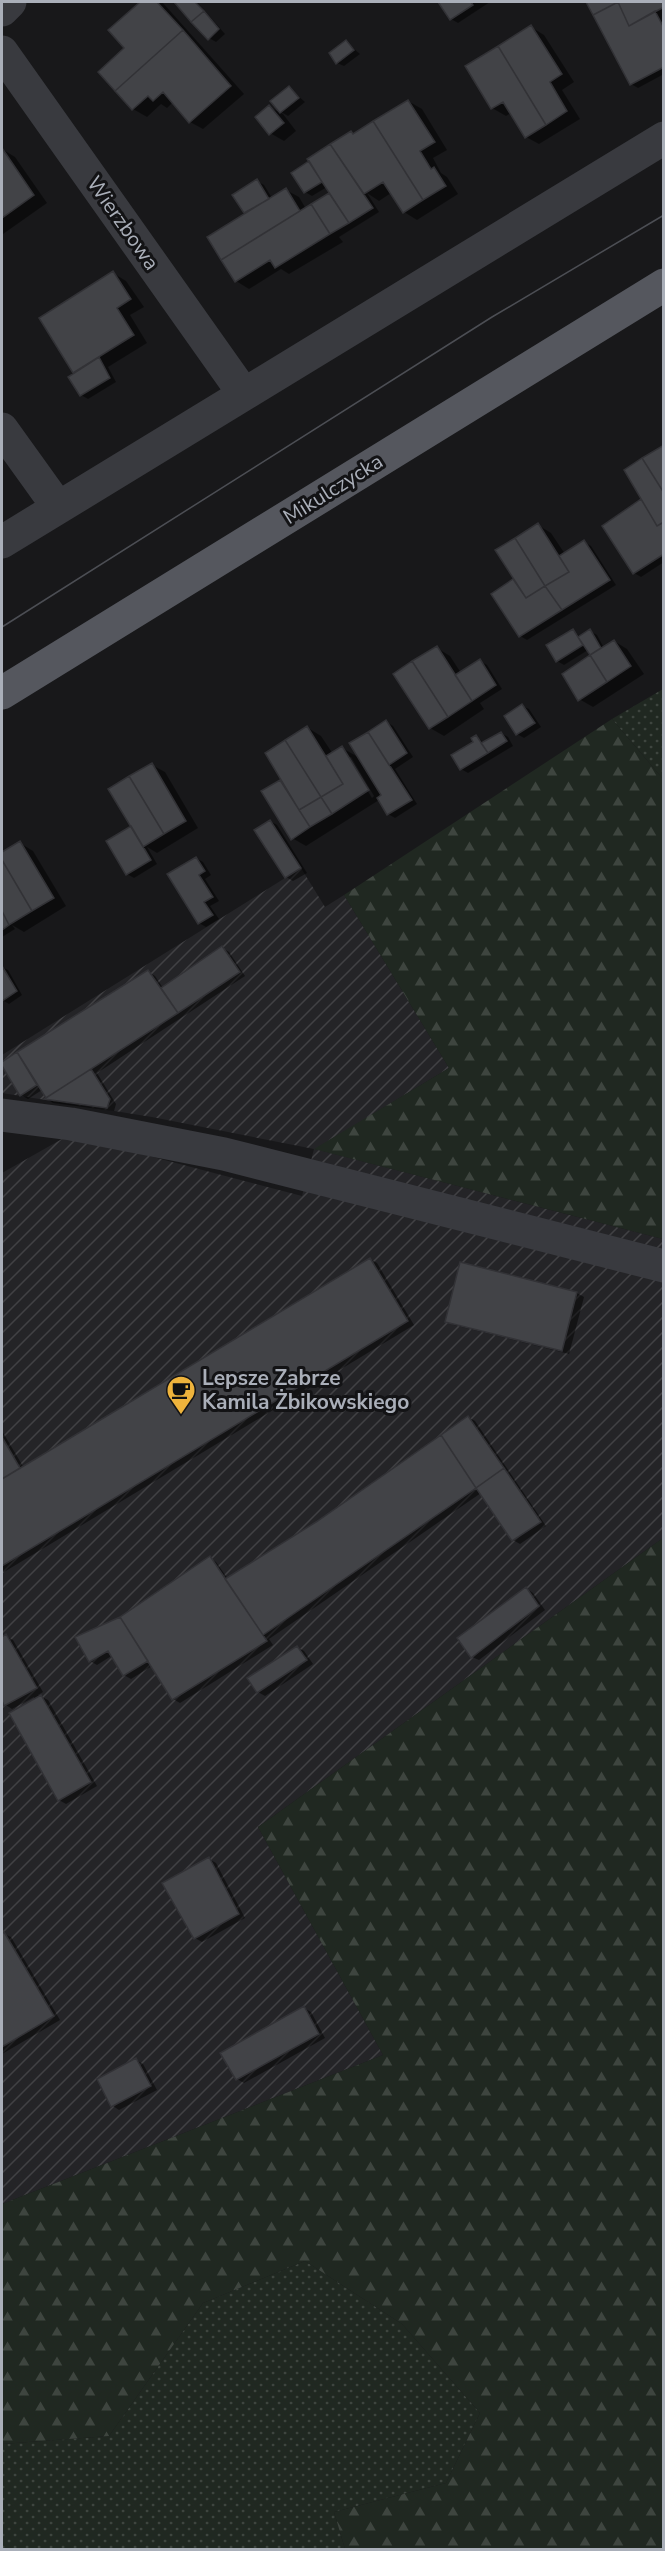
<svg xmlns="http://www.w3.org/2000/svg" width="665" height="2551" font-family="'Nunito Sans',sans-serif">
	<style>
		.industrial { fill: url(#industrial-furrows) }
		.grass { fill: url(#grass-dots) }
		.forest { fill: url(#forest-firs) }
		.shadow { fill: #0007; fill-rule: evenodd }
		.building { fill: #424347; stroke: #323236; stroke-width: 1.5 }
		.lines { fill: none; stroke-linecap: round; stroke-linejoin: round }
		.minor { stroke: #393a3f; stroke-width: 33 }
		.major { stroke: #55575e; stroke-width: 33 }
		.tram { stroke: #4c4e54; stroke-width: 1.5 }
		.labels { text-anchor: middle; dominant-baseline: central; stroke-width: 6; stroke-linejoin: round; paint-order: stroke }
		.street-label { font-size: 21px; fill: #aaafb9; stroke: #131315 }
		.poi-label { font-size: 21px; font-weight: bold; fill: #aaafb9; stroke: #131315; text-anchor: start }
	</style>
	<defs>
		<pattern id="industrial-furrows" width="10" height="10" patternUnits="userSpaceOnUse" patternTransform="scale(1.5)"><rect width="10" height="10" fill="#242427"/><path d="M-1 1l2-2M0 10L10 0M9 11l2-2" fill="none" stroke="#414144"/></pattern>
		<pattern id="grass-dots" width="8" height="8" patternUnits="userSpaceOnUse" patternTransform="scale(1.5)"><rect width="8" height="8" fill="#202821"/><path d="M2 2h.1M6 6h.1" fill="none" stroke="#3e453f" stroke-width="1.8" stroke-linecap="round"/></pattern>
		<pattern id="forest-firs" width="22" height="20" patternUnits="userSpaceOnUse" patternTransform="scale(1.5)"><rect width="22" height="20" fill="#202821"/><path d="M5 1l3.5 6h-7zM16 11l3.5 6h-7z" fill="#3e453f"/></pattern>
	</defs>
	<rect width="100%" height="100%" fill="#18181a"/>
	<path class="industrial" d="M301,868L325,907L344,895L449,1068L315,1149L663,1239V1538L258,1827L383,2055L2,2204V1173L69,1135L302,1196L314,1149L152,1117L2,1093V1055Z"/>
	<path class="grass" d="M663,689V779L612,719Z
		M305,2261L402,2324L480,2413L446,2483L334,2512L345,2549L2,2550V2444L109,2436L203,2303Z"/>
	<path class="forest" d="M612,719L663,779V1239L314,1149L449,1068L344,895Z
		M663,1538V2549H345L334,2512L446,2483L480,2413L402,2324L305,2261L203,2303L109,2436L2,2444V2204L383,2055L258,1827Z"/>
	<path class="shadow" d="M142,2L163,3L244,94L203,129L190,122L173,102L167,108L161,104L147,117L133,109L100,72L126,49L110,30Z
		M178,2H197L225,34L216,42L209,38Z
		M440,2H490L458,23L451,19Z
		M587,2H664V74L638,88L631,84Z
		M531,27L544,35L574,82L562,90L580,119L539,144L526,137L511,113L506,116L492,108Z
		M346,42L360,54L344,66L337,63Z
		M289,88L305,102L288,116L281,112L272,101Z
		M408,101L422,109L447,150L433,158L441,173L447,177L458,194L417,220L404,212L391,193L379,201L367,193L379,212L339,237L343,242L289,274L281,269L249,289L236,281L247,214L245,212L257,181L264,185L272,198L286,190L299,197L306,209L331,194L327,187L312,196L305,192L294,173L351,133L355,135Z
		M269,107L283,114L296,131L284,141L270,133Z
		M2,149L15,157L47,203L3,234Z
		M113,273L126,281L144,307L130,315L147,343L108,367L116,382L88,399L81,395L76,373L74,372Z
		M664,447V562L641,577L634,573L604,527L643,500Z
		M538,525L551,533L565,554L584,542L591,546L616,585L527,640L520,636L513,581L519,584Z
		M573,631L581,637L590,631L597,635L604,648L614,641L627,649L644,674L593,707L579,699L593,655L588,650L564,665L557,661Z
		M437,648L450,656L461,673L480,661L487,665L502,689L480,703L484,709L444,736L430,728Z
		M522,706L529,709L541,727L524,738L517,734Z
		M386,722L393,726L413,757L395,769L417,804L395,818L388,814L379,800L306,846L292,838L263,792L283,780L308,728L321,736L333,754L342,748L360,758ZM347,757H351L374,796L372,798Z
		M501,733L508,737L513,746L468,773L461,769L476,737L485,743Z
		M152,765L165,772L198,828L157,853L147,847L157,864L134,878L127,874L133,827Z
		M270,821L277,825L307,873L293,881L286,877L256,830Z
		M20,843L33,851L66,906L24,932L12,925L15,929L2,937V854Z
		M196,858L203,862L211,875L205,879L219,901L210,906L219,919L206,927L199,923Z
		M222,948L229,952L245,976L97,1073L116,1104L114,1111L53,1103L47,1099L42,1090L28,1099L21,1095L2,1064L148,972L155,976L163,988Z
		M2,967L8,970L22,995L9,1004L2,1000Z
		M370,1259L377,1263L414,1325L4,1572L2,1571V1431L24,1468Z
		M461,1264L577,1293L584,1297L569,1354L454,1325L447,1321Z
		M468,1417L475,1421L546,1526L520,1544L513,1540L481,1493L269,1639L273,1645L180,1703L173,1699L152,1666L131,1679L124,1675L113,1655L97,1665L90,1661L120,1619L210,1558L216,1562L228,1579L317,1523Z
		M527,1589L533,1593L545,1610L479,1660L472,1657Z
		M6,1636L13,1640L43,1692L38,1695L48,1700L97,1786L66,1804L59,1800L34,1697L12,1709L6,1705L2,1698V1639Z
		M297,1647L304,1651L313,1664L265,1696L258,1692Z
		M209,1859L216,1863L245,1918L202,1942L195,1938Z
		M4,1934L11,1937L60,2020L2,2054V1935Z
		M304,2008L311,2012L325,2038L244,2083L237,2079Z
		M136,2060L143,2064L157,2090L119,2110L113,2106Z"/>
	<path class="building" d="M140,2H157L183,30L115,91L98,72L124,48L108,30Z
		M174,2H195L204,11L191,22Z
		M438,2H471L473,5L450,20Z
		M586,2H618L593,15Z
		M618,2H664V7L629,26Z
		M618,2L629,26L655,11L664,28V67L630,85L593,15Z
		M204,11L219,29L208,40L191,22Z
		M531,25L562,74L550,82L567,111L546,125L498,46Z
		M183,30L231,86L189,123L163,92L153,101L148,96L132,110L115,91Z
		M346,40L354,50L336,64L329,53Z
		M498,46L546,125L525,138L503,102L491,109L465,66Z
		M289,86L299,98L280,113L270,101Z
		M408,100L435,142L420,151L431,169L434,167L446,186L423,200L373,121Z
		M269,105L284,123L269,135L255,117Z
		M373,121L423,200L403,213L383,182L364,194L330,144L351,131L353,134Z
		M330,144L373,208L349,223L307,159Z
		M2,148L34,195L2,218Z
		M309,161L322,182L304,193L291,173Z
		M257,179L269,199L244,213L232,195Z
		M286,188L300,211L221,260L207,237Z
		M329,193L349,223L330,234L311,204Z
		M311,204L330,234L275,268L270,260L235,282L221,260Z
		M113,271L131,299L117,308L134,335L73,373L39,318Z
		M99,357L110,378L80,396L68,377Z
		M664,445V493L642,458Z
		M642,458L664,493V522L657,526L624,470Z
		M641,499L657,526L664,522V554L633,574L602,526Z
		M538,523L569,572L545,586L515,538Z
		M515,538L545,586L526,598L495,550Z
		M584,540L610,580L562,610L545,586L569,572L559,556Z
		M513,579L526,598L545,586L562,610L519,637L491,594Z
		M573,629L583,645L556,662L546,645Z
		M590,629L601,648L590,655L578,637Z
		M614,640L631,666L607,682L590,655Z
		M437,646L472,701L448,717L412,661Z
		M590,655L607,682L578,701L562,674Z
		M480,659L496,685L472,701L455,675Z
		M412,661L448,717L429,729L393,674Z
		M522,704L535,723L516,735L504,716Z
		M386,720L407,753L389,765L368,732Z
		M307,726L343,784L321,797L285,740Z
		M368,732L412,800L387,815L377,798L381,795L349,743Z
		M501,732L507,741L488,753L481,743Z
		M476,735L488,753L460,770L451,755L473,742L471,738Z
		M285,740L321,797L299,810L265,753Z
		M342,746L369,790L332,814L321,797L343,784L326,756Z
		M152,763L186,821L164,834L129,776Z
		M129,776L164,834L143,847L108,789Z
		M280,780L310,827L291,840L261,791Z
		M321,797L332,814L310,827L299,810Z
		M270,820L301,868L285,878L254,830Z
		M131,826L151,860L126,875L106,841Z
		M20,841L54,898L32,911L2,860V852Z
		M196,857L205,871L199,875L213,897L204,902L213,915L198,924L167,874Z
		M2,860L32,911L9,925L2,911Z
		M2,911L9,925L2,930Z
		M222,946L240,972L178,1013L161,988Z
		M2,966L17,991L2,1001Z
		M148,970L178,1013L46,1098L17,1052Z
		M17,1052L37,1085L20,1096L2,1066V1062Z
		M91,1069L110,1099L107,1108L44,1099Z
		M370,1258L408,1321L2,1566V1479Z
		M460,1262L577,1292L562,1351L445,1322Z
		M468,1416L504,1468L476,1488L441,1435Z
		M441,1435L476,1488L263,1635L225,1579L316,1522Z
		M2,1437L20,1468L2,1479Z
		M504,1468L541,1522L512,1541L476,1488Z
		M210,1556L267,1641L172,1700L120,1617Z
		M526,1587L539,1606L471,1658L457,1638Z
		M120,1617L148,1661L123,1676L108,1651L89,1662L75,1637Z
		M6,1634L37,1688L4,1706L2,1701V1637Z
		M297,1646L307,1660L257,1693L247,1678Z
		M41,1695L91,1782L58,1801L9,1713Z
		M209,1857L239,1914L194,1939L162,1883Z
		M4,1932L54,2016L2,2047V1934Z
		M304,2006L319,2034L236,2080L220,2053Z
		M136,2058L151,2086L111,2107L97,2079Z"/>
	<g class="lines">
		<path class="minor" d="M2,10L10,2
			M2,52L244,394
			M2,429L58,507
			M2,542L664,138
			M2,1115L71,1124L224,1154L664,1266"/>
		<path class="major" d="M2,693L664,285"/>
		<path class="tram" d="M2,627L492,317L664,215"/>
	</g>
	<defs>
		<g id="cafe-pin" transform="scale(1.5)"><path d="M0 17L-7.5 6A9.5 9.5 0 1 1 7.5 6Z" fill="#eeb33c" stroke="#131315"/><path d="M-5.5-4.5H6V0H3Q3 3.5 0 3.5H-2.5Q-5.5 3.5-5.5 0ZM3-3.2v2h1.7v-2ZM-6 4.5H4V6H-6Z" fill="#111"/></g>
	</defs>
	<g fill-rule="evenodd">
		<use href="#cafe-pin" x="181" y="1390"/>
	</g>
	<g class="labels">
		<g class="street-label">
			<text transform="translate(123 223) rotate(55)">Wierzbowa</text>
			<text transform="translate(333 489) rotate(-32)">Mikulczycka</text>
		</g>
		<g class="poi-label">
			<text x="202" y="1378">Lepsze Zabrze<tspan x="202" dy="24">Kamila Żbikowskiego</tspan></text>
		</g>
	</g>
	<rect width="665" height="2551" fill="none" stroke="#aaafb9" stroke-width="6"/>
</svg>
